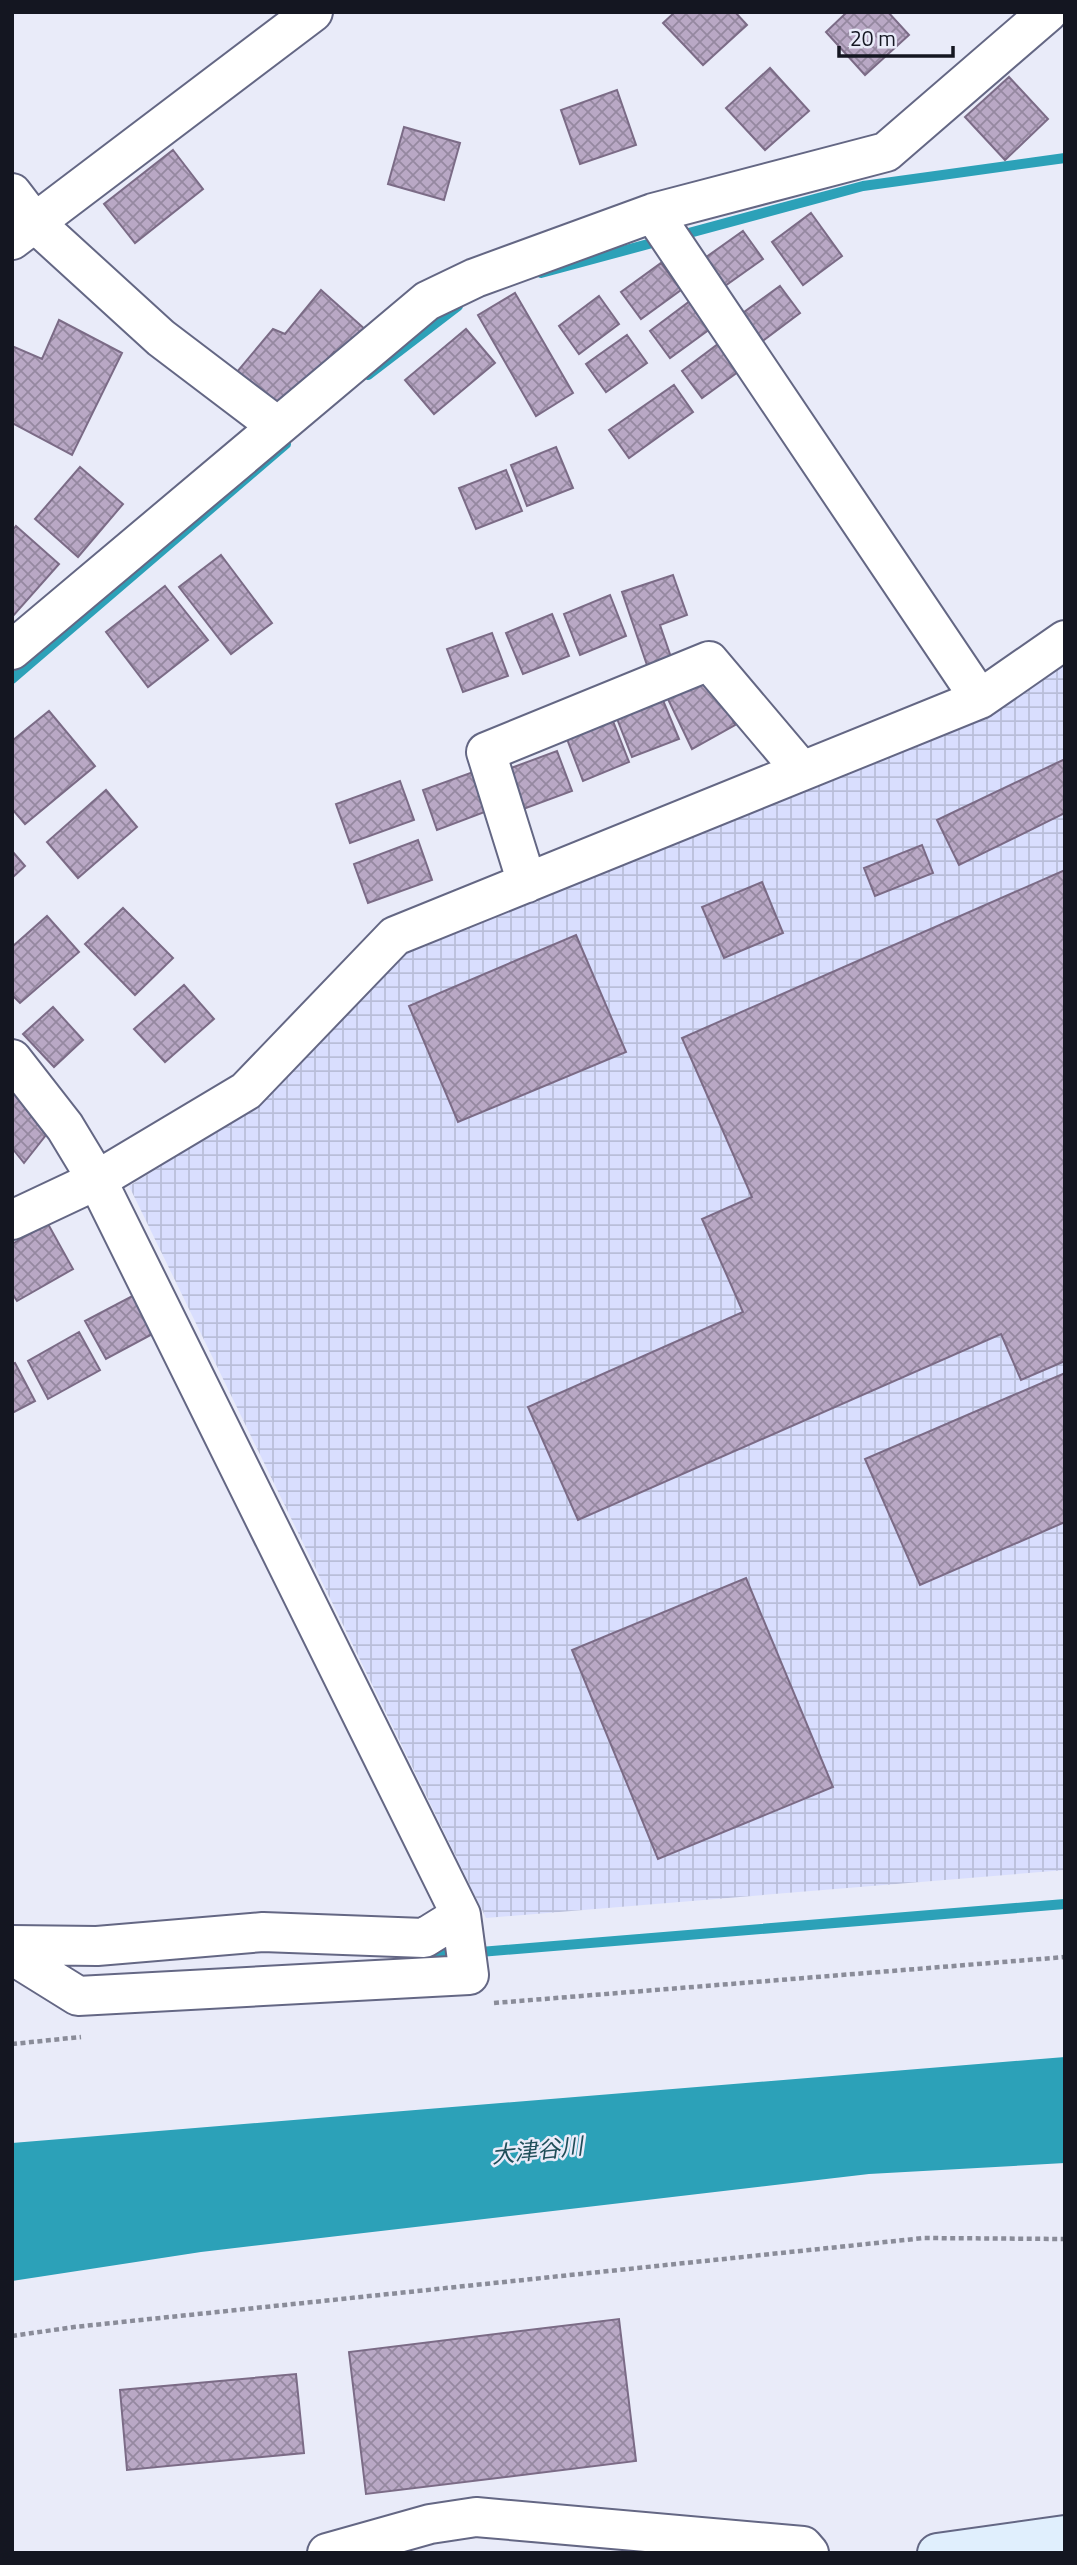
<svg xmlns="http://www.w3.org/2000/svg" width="1077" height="2565" font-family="'Titillium Web','Noto Sans JP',sans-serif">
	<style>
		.industrial { fill: url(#industrial-grid) }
		.water { fill: #2ca1b8 }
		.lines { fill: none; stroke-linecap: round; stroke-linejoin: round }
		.stream { stroke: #2ca1b8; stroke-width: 10 }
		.building { fill: url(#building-cross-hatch); stroke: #7b6b86; stroke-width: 2 }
		.minor-casing { stroke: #646784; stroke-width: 42 }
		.secondary-casing { stroke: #646784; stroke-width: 42 }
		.path { stroke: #8a8c99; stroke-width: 4.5; stroke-dasharray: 5 3.5; stroke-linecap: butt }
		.minor { stroke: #fff; stroke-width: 38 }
		.secondary { stroke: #e0effd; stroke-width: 38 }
		.labels { text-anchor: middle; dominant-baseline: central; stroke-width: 5; stroke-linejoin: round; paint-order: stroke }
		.water-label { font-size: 23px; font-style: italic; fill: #1f4e59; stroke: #e9ebf9 }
	</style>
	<defs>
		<pattern id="industrial-grid" width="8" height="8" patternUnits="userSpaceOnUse" patternTransform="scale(1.75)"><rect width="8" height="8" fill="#d9defe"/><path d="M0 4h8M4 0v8" fill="none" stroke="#b9bed9"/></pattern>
		<pattern id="building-cross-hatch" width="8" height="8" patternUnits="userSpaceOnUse" patternTransform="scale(1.75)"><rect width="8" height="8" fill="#b9a8c5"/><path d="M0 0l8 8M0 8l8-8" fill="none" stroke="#9588a0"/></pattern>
	</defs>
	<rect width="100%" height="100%" fill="#e9ebf9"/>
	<path class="industrial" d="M1065,650V1870L486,1918L129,1186L254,1108L403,947Z"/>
	<path class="water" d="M1065,2057V2163L869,2174L201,2252L12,2281V2143Z"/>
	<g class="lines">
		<path class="stream" d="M541,273L863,186L1065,158
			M368,375L458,306
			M12,679L286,444
			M420,1954L444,1955L1065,1904"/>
	</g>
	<path class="building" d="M675,12H735L747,25L703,65L663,23Z
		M847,12H888L909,35L865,75L826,32Z
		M770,68L809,111L765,150L726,108Z
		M1009,77L1048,119L1005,160L965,117Z
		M617,90L636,145L580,164L561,110Z
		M404,127L460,143L444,200L388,184Z
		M173,150L203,189L135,243L104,204Z
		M811,213L842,256L803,285L772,242Z
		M743,231L763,259L722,288L702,260Z
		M661,263L681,290L641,319L621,292Z
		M780,286L800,313L760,343L740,315Z
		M321,290L367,331L340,358L334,352L296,397L273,411L231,379L273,329L285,334Z
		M515,293L573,393L536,416L478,315Z
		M599,296L619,324L579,354L559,326Z
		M690,301L710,329L670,358L650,331Z
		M59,320L122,353L72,455L12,423V346L42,359Z
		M466,329L495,363L434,414L405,380Z
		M627,335L647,363L606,392L586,364Z
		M722,341L742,369L702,398L682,371Z
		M674,385L693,412L629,458L609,430Z
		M556,447L573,488L527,506L511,465Z
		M80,467L123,504L78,557L35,519Z
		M506,470L522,511L476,529L459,488Z
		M16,526L59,564L13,616L12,531Z
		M221,555L272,623L231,654L179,587Z
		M673,575L687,615L660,625L672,660L648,668L622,592Z
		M165,586L208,640L148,687L106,632Z
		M610,595L626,636L580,655L564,614Z
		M552,614L569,656L523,674L506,633Z
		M492,633L508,676L463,692L447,649Z
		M712,676L735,725L692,749L666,695Z
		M662,698L679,739L632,757L616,716Z
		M49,711L95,766L25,824L12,809V741Z
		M613,721L629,762L583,781L567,739Z
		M557,751L572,791L518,811L503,771Z
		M1065,759V813L959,865L937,820Z
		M476,771L490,810L437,830L423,790Z
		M400,781L414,820L350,843L336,804Z
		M106,790L137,827L78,878L47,842Z
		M418,840L432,880L368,903L354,864Z
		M922,845L933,873L875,896L864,868Z
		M12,851L25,866L12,878Z
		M1065,870V1361L1021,1380L1001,1334L578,1520L528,1407L743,1312L702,1219L752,1197L682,1038Z
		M762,882L783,933L724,958L702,907Z
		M123,908L173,958L135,995L85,944Z
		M47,916L79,952L20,1003L12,995V947Z
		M576,935L626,1052L458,1122L409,1006Z
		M184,985L214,1019L165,1062L134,1029Z
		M53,1007L83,1040L54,1067L23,1034Z
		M12,1091L46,1135L24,1163L12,1148Z
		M48,1224L73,1269L17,1301L12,1293V1244Z
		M138,1293L158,1331L106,1359L85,1321Z
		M79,1332L100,1370L48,1399L28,1361Z
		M15,1363L35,1401L12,1413V1364Z
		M1065,1373V1522L920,1585L865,1459Z
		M746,1578L833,1787L658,1859L572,1650Z
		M619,2319L636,2461L366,2494L349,2352Z
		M296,2374L304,2453L127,2470L120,2390Z"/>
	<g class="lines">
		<g class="minor-casing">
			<path id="minor" d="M12,193L35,223L161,338L277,426
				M653,213L980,699
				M12,240L313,12
				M12,650L427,301L475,278L653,213L886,152L1048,12
				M527,883L486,752L709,661L802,771
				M12,1059L65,1127L97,1180L461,1915L469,1975L78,1996L12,1955
				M12,1220L97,1180L246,1091L395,936L980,699L1065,640
				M12,1945L97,1946L263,1932L424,1938L461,1915
				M327,2553L430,2524L476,2517L803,2546L809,2553"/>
		</g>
		<g class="secondary-casing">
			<path id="secondary" d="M937,2553L1065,2535"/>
		</g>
		<path class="path" d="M494,2003L1065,1957
			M12,2044L81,2037
			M12,2336L74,2327L924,2238L1065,2239"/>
		<use href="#minor" class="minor"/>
		<use href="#secondary" class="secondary"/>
	</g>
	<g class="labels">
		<g class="water-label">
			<text transform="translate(537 2150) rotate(-6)">大津谷川</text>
		</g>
	</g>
	<rect width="1077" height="2565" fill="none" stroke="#141621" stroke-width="28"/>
	<path d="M839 46v10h114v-10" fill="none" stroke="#141621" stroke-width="3.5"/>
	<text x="850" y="46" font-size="21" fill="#141621" stroke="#e9ebf9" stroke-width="5" paint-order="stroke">20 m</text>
</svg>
